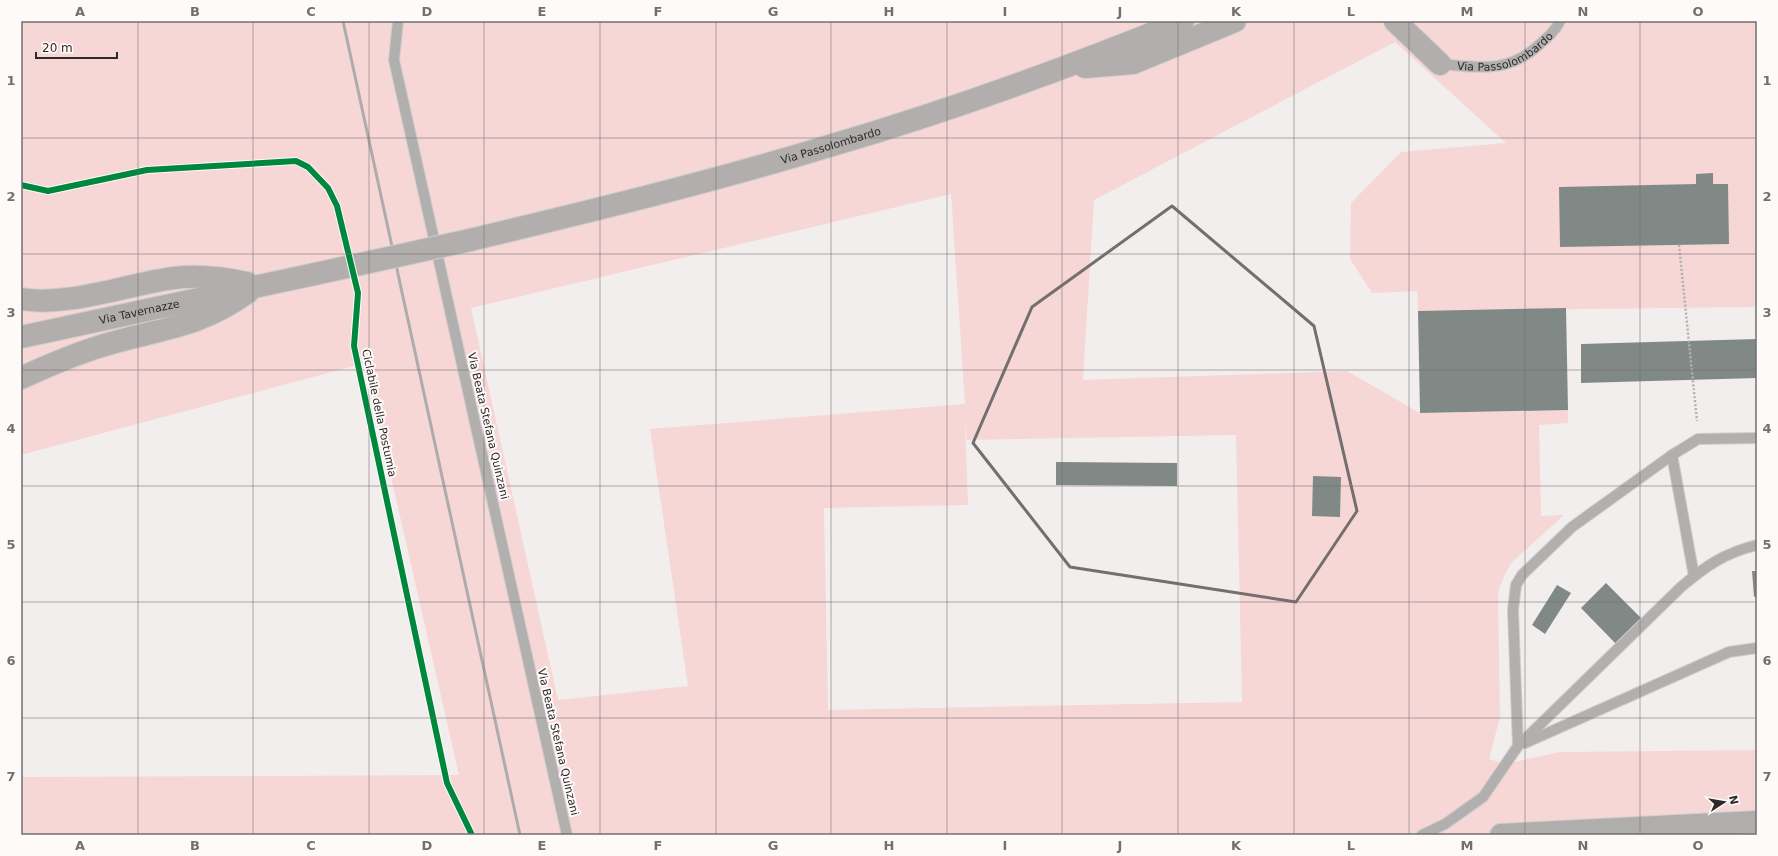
<svg xmlns="http://www.w3.org/2000/svg" width="1778" height="856" font-family="'DejaVu Sans',sans-serif">
	<style>
		.green { fill: #f7d6d6; fill-rule: evenodd }
		.building { fill: #818987 }
		.lines { fill: none; stroke-linecap: round; stroke-linejoin: round }
		.service-casing { stroke: #cfcccc; stroke-width: 12 }
		.secondary-casing { stroke: #cfcccc; stroke-width: 24 }
		.motorway-casing { stroke: #cfcccc; stroke-width: 24 }
		.path { stroke: #b4b1b1; stroke-width: 2.5; stroke-dasharray: 2 2; stroke-linecap: butt }
		.service { stroke: #b2afaf; stroke-width: 10 }
		.secondary { stroke: #b2aeae; stroke-width: 22 }
		.motorway { stroke: #b0adad; stroke-width: 22 }
		.rail { stroke: #adabab; stroke-width: 3 }
		.secondary-bridge-casing { stroke: #cfcccc; stroke-width: 24; stroke-linecap: butt }
		.secondary-bridge { stroke: #b2aeae; stroke-width: 22 }
		.cycleway-casing { stroke: #fffafa; stroke-width: 8 }
		.cycleway { stroke: #00873e; stroke-width: 6 }
		.marked { fill: none; stroke: #736f6f; stroke-width: 3; stroke-linejoin: round }
		.grid { fill: none; stroke: #736f6f; stroke-width: 1; stroke-opacity: 0.55 }
		.labels { text-anchor: middle; dominant-baseline: central; stroke-width: 4; stroke-linejoin: round; paint-order: stroke }
		.street-label { font-size: 11px; fill: #2e2a2a; stroke: #fffafa }
		.neatline { fill: none; stroke: #736f6f; stroke-width: 1.5 }
		.grid-label { font-size: 13px; text-anchor: middle; font-weight: bold; fill: #736f6f }
	</style>
	<rect width="100%" height="100%" fill="#f3eeee"/>
	<path class="green" d="M21,21H1757V307L1418,311L1417,291L1372,293L1350,259L1351,203L1401,152L1506,143L1395,42L1094,200L1083,380L1347,371L1420,413L1568,410V423L1539,425L1541,516L1564,515L1512,562L1504,576L1498,592L1500,717L1489,759L1505,764L1560,752L1757,750V835H21V777L459,775L365,363L21,455ZM951,194L965,404L650,429L688,686L558,700L471,308ZM965,421L967,440L1236,435L1242,702L828,710L824,508L968,505Z"/>
	<path class="building" d="M1713,173V184H1728L1729,244L1560,247L1559,187L1696,184V174Z
		M1566,308L1568,410L1420,413L1418,311Z
		M1757,339V378L1581,383V344Z
		M1056,462L1177,463V486L1056,485Z
		M1313,476L1341,477L1340,517L1312,516Z
		M1752,571H1757V596L1754,597Z
		M1606,583L1643,620L1618,646L1581,608Z
		M1557,585L1571,593L1545,634L1532,625Z"/>
	<g class="lines">
		<g class="service-casing">
			<g id="service">
				<path d="M398,21L394,60L567,835"/>
				<path id="s1" d="M1440,64C1480,67 1508,74 1540,44C1548,37 1555,31 1560,21"/>
				<path d="M1694,576L1672,455L1698,439L1757,438"/>
				<path d="M1525,743L1729,652L1757,648"/>
				<path d="M1518,746L1513,610L1516,585L1522,575L1572,527L1672,455"/>
				<path d="M1422,835L1445,824L1483,797L1518,746L1681,587C1706,566 1724,553 1757,545"/>
			</g>
		</g>
		<g class="secondary-casing">
			<g id="secondary">
				<path d="M1395,21L1440,64"/>
				<path d="M1085,67L1133,63L1235,21"/>
				<path id="s2" d="M470,240C591,211 711,182 829,146C949,111 1067,68 1183,21"/>
				<path d="M21,299C69,307 127,284 174,278C198,275 223,278 247,283"/>
				<path id="s3" d="M21,337L315,274"/>
				<path d="M21,378C45,367 70,356 95,348C152,329 197,330 248,292"/>
			</g>
		</g>
		<g class="motorway-casing">
			<path id="motorway" d="M1501,835L1757,822"/>
		</g>
		<path class="path" d="M1679,245L1697,421"/>
		<use href="#service" class="service"/>
		<use href="#secondary" class="secondary"/>
		<use href="#motorway" class="motorway"/>
		<path class="rail" d="M343,21L520,835"/>
		<g class="secondary-bridge-casing">
			<path id="secondary-bridge" d="M315,274L470,240"/>
		</g>
		<use href="#secondary-bridge" class="secondary-bridge"/>
		<g class="cycleway-casing">
			<path id="cycleway" d="M21,185L48,191L147,170L296,161L308,167L328,188L337,206L358,293L354,346L447,783L472,835"/>
		</g>
		<use href="#cycleway" class="cycleway"/>
	</g>
	<path class="marked" d="M1172,206L1314,326L1357,511L1296,602L1070,567L973,443L1032,307Z"/>
	<path class="grid" d="M138,21V835M253,21V835M369,21V835M484,21V835M600,21V835M716,21V835M831,21V835M947,21V835M1062,21V835M1178,21V835M1294,21V835M1409,21V835M1525,21V835M1640,21V835M21,138H1757M21,254H1757M21,370H1757M21,486H1757M21,602H1757M21,718H1757"/>
	<g class="labels">
		<g class="street-label">
			<text stroke="none"><textPath href="#s1" startOffset="69">Via Passolombardo</textPath></text>
			<text stroke="none"><textPath href="#s2" startOffset="373">Via Passolombardo</textPath></text>
			<text stroke="none"><textPath href="#s3" startOffset="121">Via Tavernazze</textPath></text>
			<text transform="translate(379 413) rotate(78)">Ciclabile della Postumia</text>
			<text transform="translate(488 426) rotate(77)">Via Beata Stefana Quinzani</text>
			<text transform="translate(558 742) rotate(77)">Via Beata Stefana Quinzani</text>
		</g>
	</g>
	<rect width="1778" height="856" fill="none" stroke="#fffafa" stroke-width="44"/>
	<g transform="translate(1724 802) rotate(78)" stroke="#fffafa" stroke-width="3" paint-order="stroke">
	<path d="M0-3L7 15L0 10L-7 15Z" fill="#2e2a2a"/>
	<text y="-6" font-size="11" font-weight="bold" text-anchor="middle" fill="#2e2a2a">N</text>
	</g>
	<path d="M36 52v6h81v-6" fill="none" stroke="#2e2a2a" stroke-width="2"/>
	<text x="42" y="52" font-size="12" fill="#2e2a2a" stroke="#fffafa" stroke-width="3" paint-order="stroke">20 m</text>
	<rect x="22" y="22" width="1734" height="812" class="neatline"/>
	<g class="grid-label">
		<text x="80" y="16">A</text>
		<text x="195" y="16">B</text>
		<text x="311" y="16">C</text>
		<text x="427" y="16">D</text>
		<text x="542" y="16">E</text>
		<text x="658" y="16">F</text>
		<text x="773" y="16">G</text>
		<text x="889" y="16">H</text>
		<text x="1005" y="16">I</text>
		<text x="1120" y="16">J</text>
		<text x="1236" y="16">K</text>
		<text x="1351" y="16">L</text>
		<text x="1467" y="16">M</text>
		<text x="1583" y="16">N</text>
		<text x="1698" y="16">O</text>
		<text x="11" y="85">1</text>
		<text x="1767" y="85">1</text>
		<text x="11" y="201">2</text>
		<text x="1767" y="201">2</text>
		<text x="11" y="317">3</text>
		<text x="1767" y="317">3</text>
		<text x="11" y="433">4</text>
		<text x="1767" y="433">4</text>
		<text x="11" y="549">5</text>
		<text x="1767" y="549">5</text>
		<text x="11" y="665">6</text>
		<text x="1767" y="665">6</text>
		<text x="11" y="781">7</text>
		<text x="1767" y="781">7</text>
		<text x="80" y="850">A</text>
		<text x="195" y="850">B</text>
		<text x="311" y="850">C</text>
		<text x="427" y="850">D</text>
		<text x="542" y="850">E</text>
		<text x="658" y="850">F</text>
		<text x="773" y="850">G</text>
		<text x="889" y="850">H</text>
		<text x="1005" y="850">I</text>
		<text x="1120" y="850">J</text>
		<text x="1236" y="850">K</text>
		<text x="1351" y="850">L</text>
		<text x="1467" y="850">M</text>
		<text x="1583" y="850">N</text>
		<text x="1698" y="850">O</text>
	</g>
</svg>
